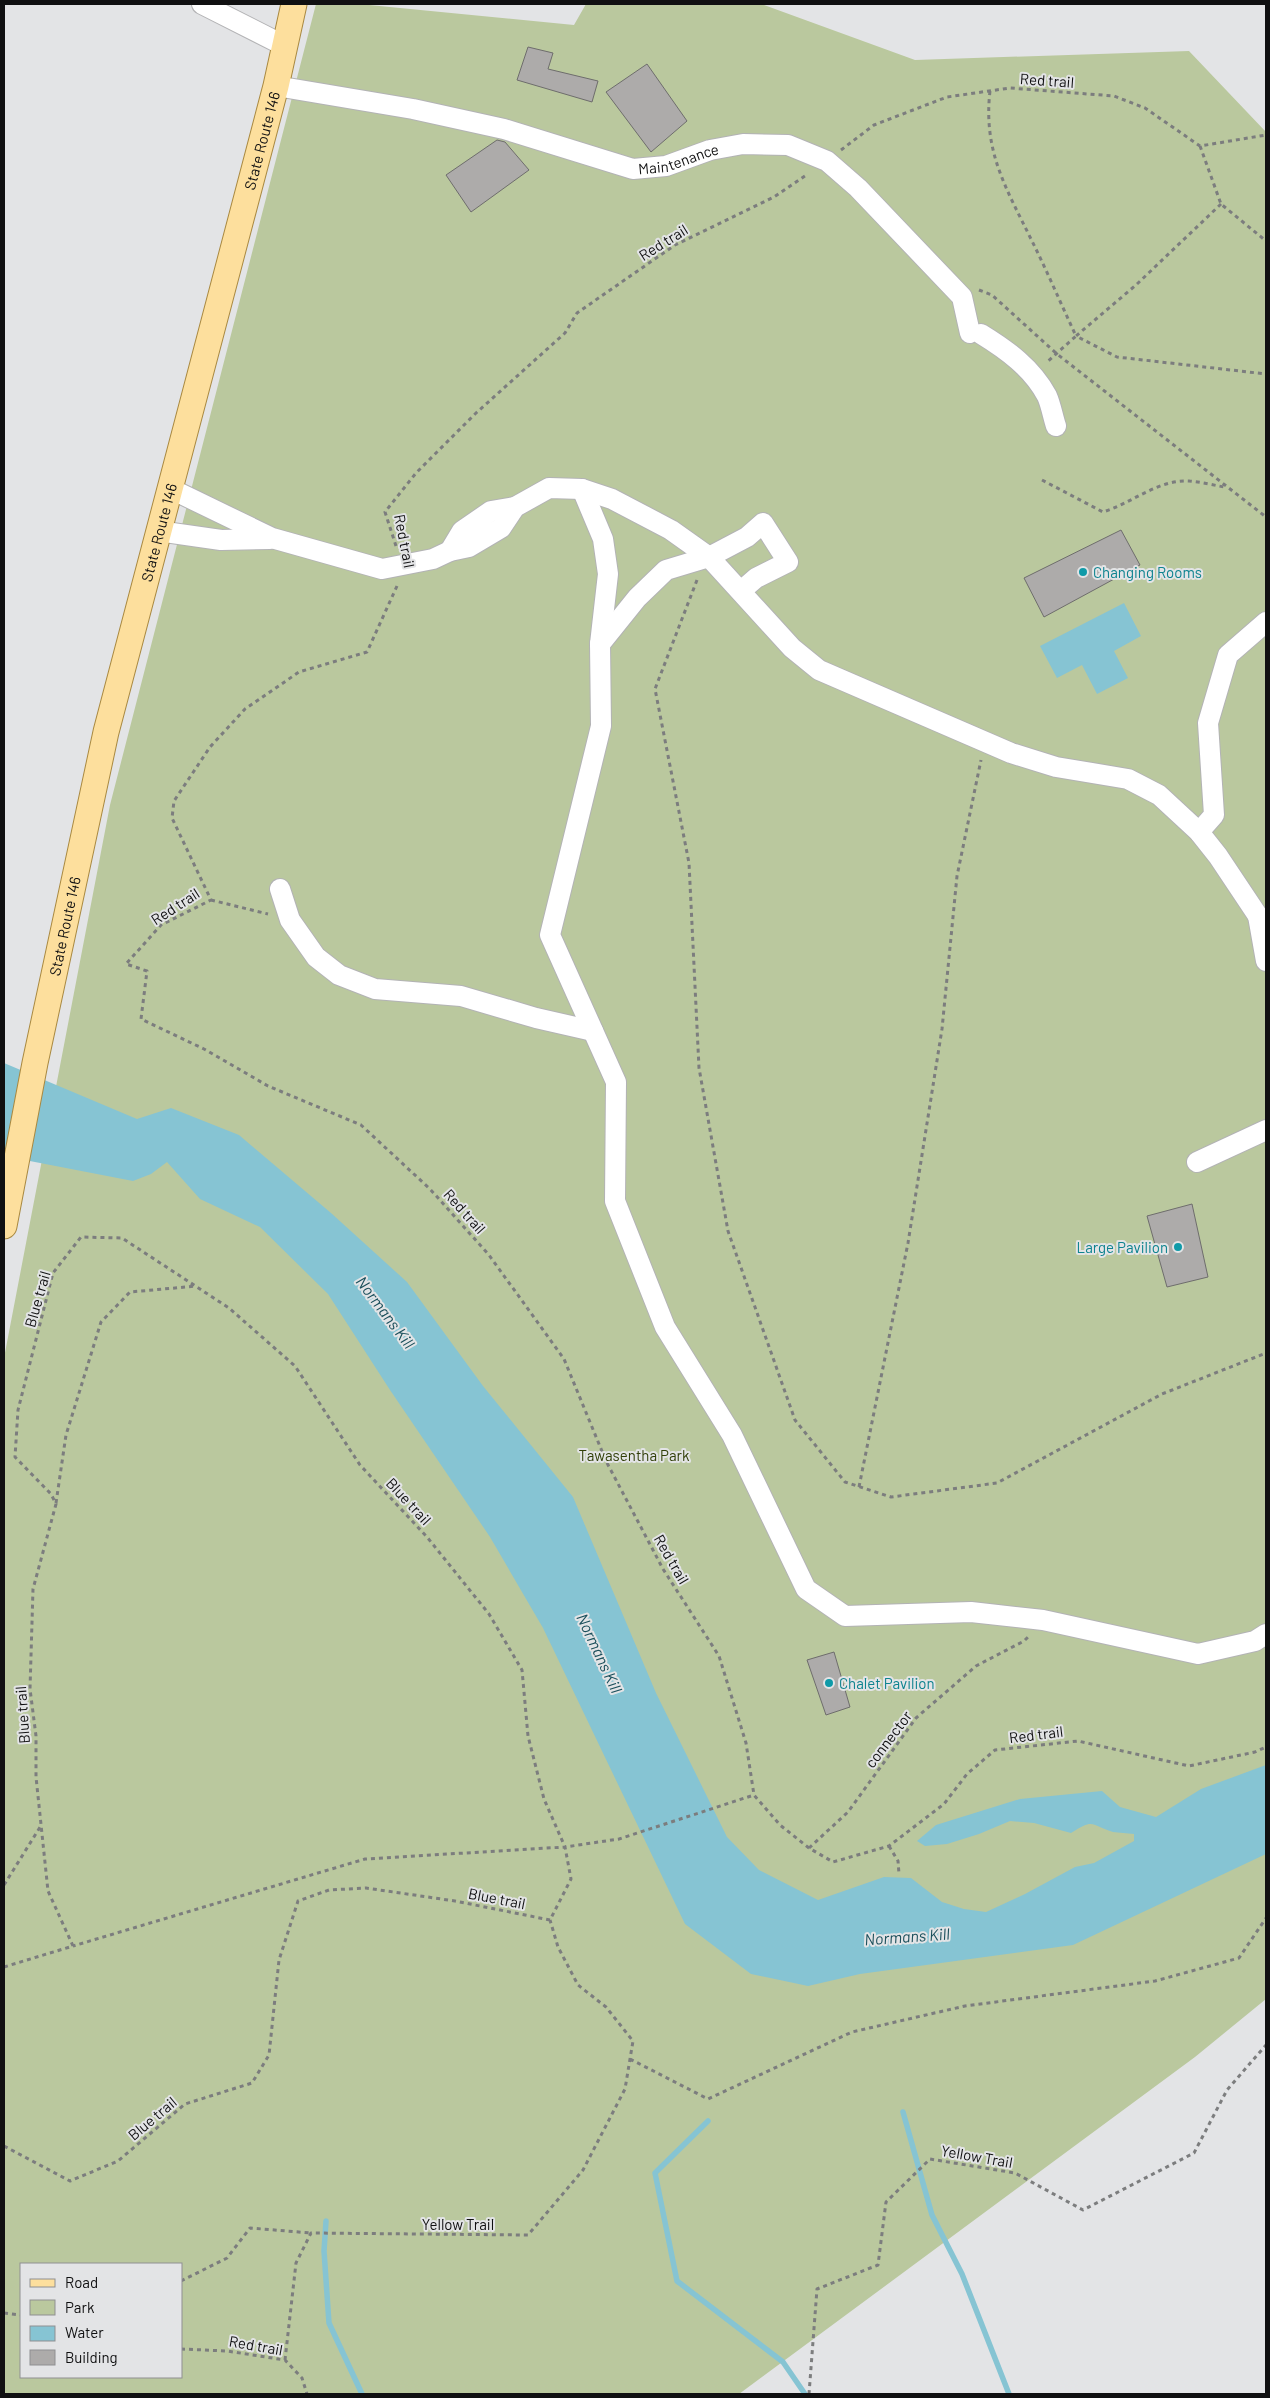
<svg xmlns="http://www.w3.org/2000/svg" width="1270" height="2398" font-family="Barlow,sans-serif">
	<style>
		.green { fill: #bac89e; fill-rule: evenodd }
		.water { fill: #86c4d3 }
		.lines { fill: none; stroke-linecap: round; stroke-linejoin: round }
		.stream { stroke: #86c4d3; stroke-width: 5.5 }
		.building { fill: #adabaa; stroke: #6e6d6c }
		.minor-casing { stroke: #b3b3b5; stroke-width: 22 }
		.major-casing { stroke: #a98941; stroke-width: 27 }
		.path { stroke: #7c7d7e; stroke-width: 3; stroke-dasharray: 4 4; stroke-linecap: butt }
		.minor { stroke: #fff; stroke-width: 20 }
		.major { stroke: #fddf9d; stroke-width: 25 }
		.culture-dot { fill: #0f9aa8; stroke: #e3e4e6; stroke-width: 2 }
		.labels { text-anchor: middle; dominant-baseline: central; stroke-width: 4; stroke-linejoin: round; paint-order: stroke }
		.street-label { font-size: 15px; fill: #101011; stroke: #e3e4e6 }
		.culture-label { font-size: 15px; fill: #0d838f; stroke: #e3e4e6; text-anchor: start }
		.park-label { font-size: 15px; fill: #313f08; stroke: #e3e4e6 }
		.water-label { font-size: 16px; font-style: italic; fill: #1a4f5b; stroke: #e3e4e6 }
	</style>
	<rect width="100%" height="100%" fill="#e3e4e6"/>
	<path class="green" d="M316,4H359L574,25L586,4H761L915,60L1189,51L1266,132V1999L1195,2057L739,2394H4V1358L110,805ZM21,2264H181V2377H21Z"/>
	<path class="water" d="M1124,603L1141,636L1114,651L1128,678L1097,694L1082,665L1057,678L1040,646Z
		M4,1063L137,1119L171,1108L239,1135L331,1213L407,1282L483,1386L573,1497L656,1693L727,1837L759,1870L818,1900L884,1877L911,1878L942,1902L964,1909L986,1912L1025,1894L1075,1867L1094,1863L1134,1841V1834C1127,1833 1119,1833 1113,1832C1090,1825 1095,1818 1071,1833L1034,1823L1010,1821L979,1834L947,1844L925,1846L917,1841L936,1825L1020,1799L1102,1791L1120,1807L1156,1817L1201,1789L1266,1765V1854L1073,1945L860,1974L808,1986L751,1974L685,1924L543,1628L490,1537L390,1390L328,1294L260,1227L200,1199L167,1162L151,1174L133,1181L4,1156Z"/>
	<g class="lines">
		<path class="stream" d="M903,2112L932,2215L962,2274L1009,2394
			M708,2121L655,2173L677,2281L783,2362L805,2394
			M326,2221L324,2251L329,2323L362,2394"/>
	</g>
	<path class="building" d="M528,47L553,53L548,69L598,81L592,102L517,80Z
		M647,64L687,121L651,152L606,92Z
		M497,140L505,142L529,170L471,212L446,175Z
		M1121,530L1140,565L1044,617L1024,578Z
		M1192,1204L1208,1277L1167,1287L1147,1216Z
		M834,1652L850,1707L826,1715L807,1660Z"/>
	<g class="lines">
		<g class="minor-casing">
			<g id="minor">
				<path d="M202,4L285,46"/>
				<path id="s1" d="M276,86L413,109L504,129L633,169L666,166L710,150L743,144L788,145L827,161L858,188L962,297L970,333"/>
				<path d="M981,334C1007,350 1032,368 1047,396C1051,405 1053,417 1056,426"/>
				<path d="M169,488L272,538L382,569L433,559L450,551L469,547L501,528L515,507L549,488L582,489L612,499L671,530L709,557L792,648L819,670L1011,753L1056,767L1128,779L1159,795L1199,832L1218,856L1258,916L1266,923"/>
				<path d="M582,489L603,539L608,574L600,644"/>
				<path d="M158,531L221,540L270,539"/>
				<path d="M450,551L462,531L491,511L515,507"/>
				<path d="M741,591L756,578L788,562L763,523L747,537L709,557L666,570L637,598L600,644L601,726L550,935L616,1082L615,1201L665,1327L732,1435L806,1589L845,1616L971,1612L1043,1620L1198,1654L1255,1641L1266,1634"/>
				<path d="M1199,832L1214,815L1208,723L1228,655L1266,622"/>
				<path d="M280,889L290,920L316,957L339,975L375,989L461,996L536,1018L593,1031"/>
				<path d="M1258,916L1266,961"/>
				<path d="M1197,1162L1266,1130"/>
			</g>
		</g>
		<g class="major-casing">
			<g id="major">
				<path id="s2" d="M4,1226L35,1063L106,732L276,86L294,4"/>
			</g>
		</g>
		<path class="path" d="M990,91C983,151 1006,188 1031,239C1047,271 1061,304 1076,336L1046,363
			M1200,146L1221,204L1266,241
			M841,150L874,125L947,97L1010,88L1114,96L1145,108L1200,146L1266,135
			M1221,204L1136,285L1076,336L1117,357L1266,374
			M979,290L992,295L1057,354L1266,517
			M1042,480L1103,512C1132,503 1159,479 1189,481C1201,482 1213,485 1224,487
			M396,546L385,512L416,473L475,414L565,333L577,313L675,245L774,197L808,174
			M697,580L655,689L689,863L699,1068L728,1231L795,1420L845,1482L891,1497L997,1483L1162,1394L1266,1353
			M397,586L367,652L299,672L245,709L210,747L174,801L172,818L211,900L161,925L126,964L147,971L141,1019L204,1049L268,1086L361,1125L430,1189L489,1255L564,1359L606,1461L663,1569L719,1656L746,1743L754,1795L780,1825L809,1848L833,1862L889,1846L944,1804L967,1774L995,1750L1078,1741L1189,1766L1255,1752L1266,1747
			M211,900L268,914
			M859,1487L908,1243L942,1029L957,876L981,760
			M56,1503L66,1435L101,1322L130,1292L197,1286
			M889,1846L898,1861L899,1874
			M809,1848L848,1812L916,1718L976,1666L1024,1641L1028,1637
			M4,1885L42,1824
			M4,1967L73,1946L48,1891L36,1777V1736L30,1689L33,1589L56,1504L51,1494L15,1457L18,1410L53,1273L81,1237L122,1238L229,1308L295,1366L360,1465L427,1537L489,1614L522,1670L528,1736L544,1799L565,1847L365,1859L73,1946
			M630,2059L708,2099L852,2032L965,2006L1155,1981L1239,1958L1266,1918
			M4,2146L70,2181L118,2161L185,2104L252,2083L269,2055L279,1960L298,1901L329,1890L366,1888L455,1901L550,1920L571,1879L565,1847L619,1839L754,1795
			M181,2281L227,2258L250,2228L311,2233
			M4,2313L21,2315
			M181,2349L227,2351L285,2360L302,2378L307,2394
			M285,2360L296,2263L311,2233L528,2235L583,2170L625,2089L633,2041L606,2007L578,1985L558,1947L550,1920
			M809,2394L817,2289L878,2265L886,2202L930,2159L1015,2173L1083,2210L1194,2153L1227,2090L1266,2045"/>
		<use href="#minor" class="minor"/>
		<use href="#major" class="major"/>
	</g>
	<g class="culture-dot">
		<circle cx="1083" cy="572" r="5"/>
		<circle cx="1178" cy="1247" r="5"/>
		<circle cx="829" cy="1683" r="5"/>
	</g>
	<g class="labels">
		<g class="street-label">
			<text transform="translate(1047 80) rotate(4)">Red trail</text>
			<text stroke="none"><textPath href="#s2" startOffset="1116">State Route 146</textPath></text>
			<text stroke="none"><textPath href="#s1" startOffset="414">Maintenance</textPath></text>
			<text transform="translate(663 242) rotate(-32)">Red trail</text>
			<text stroke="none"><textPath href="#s2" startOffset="711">State Route 146</textPath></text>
			<text transform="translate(405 541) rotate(79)">Red trail</text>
			<text transform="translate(175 906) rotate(-33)">Red trail</text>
			<text stroke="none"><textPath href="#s2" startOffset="306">State Route 146</textPath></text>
			<text transform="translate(465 1211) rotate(48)">Red trail</text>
			<text transform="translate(37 1299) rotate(-74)">Blue trail</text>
			<text transform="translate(409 1501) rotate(47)">Blue trail</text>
			<text transform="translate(672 1559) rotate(60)">Red trail</text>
			<text transform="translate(22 1715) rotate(-94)">Blue trail</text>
			<text transform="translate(1036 1734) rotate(-7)">Red trail</text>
			<text transform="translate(888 1739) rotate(-53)">connector</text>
			<text transform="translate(497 1898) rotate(11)">Blue trail</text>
			<text transform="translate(152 2118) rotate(-40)">Blue trail</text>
			<text transform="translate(977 2156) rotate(10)">Yellow Trail</text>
			<text x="458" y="2224">Yellow Trail</text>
			<text transform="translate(256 2345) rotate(10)">Red trail</text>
		</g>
		<g class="culture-label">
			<text x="1093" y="572">Changing Rooms</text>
			<text x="1168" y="1247" text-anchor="end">Large Pavilion</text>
			<text x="839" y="1683">Chalet Pavilion</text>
		</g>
		<g class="park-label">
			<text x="634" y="1455">Tawasentha Park</text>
		</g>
		<g class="water-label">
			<text transform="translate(386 1312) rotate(53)">Normans Kill</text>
			<text transform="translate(600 1653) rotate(65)">Normans Kill</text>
			<text transform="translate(907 1936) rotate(-4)">Normans Kill</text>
		</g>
	</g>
	<rect width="1270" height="2398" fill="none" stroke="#101011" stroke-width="10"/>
	<rect x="20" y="2263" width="162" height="115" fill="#e3e4e6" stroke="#8f8f91"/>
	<rect x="30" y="2279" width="25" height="8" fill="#fddf9d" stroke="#8f8f91"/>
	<text x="65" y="2288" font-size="15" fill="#101011">Road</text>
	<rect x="30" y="2300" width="25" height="15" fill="#bac89e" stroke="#8f8f91"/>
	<text x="65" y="2313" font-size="15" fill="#101011">Park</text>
	<rect x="30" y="2326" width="25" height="15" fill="#86c4d3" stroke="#8f8f91"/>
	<text x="65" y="2338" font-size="15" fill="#101011">Water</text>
	<rect x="30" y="2350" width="25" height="15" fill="#adabaa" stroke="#8f8f91"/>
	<text x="65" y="2363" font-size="15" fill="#101011">Building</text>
</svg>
